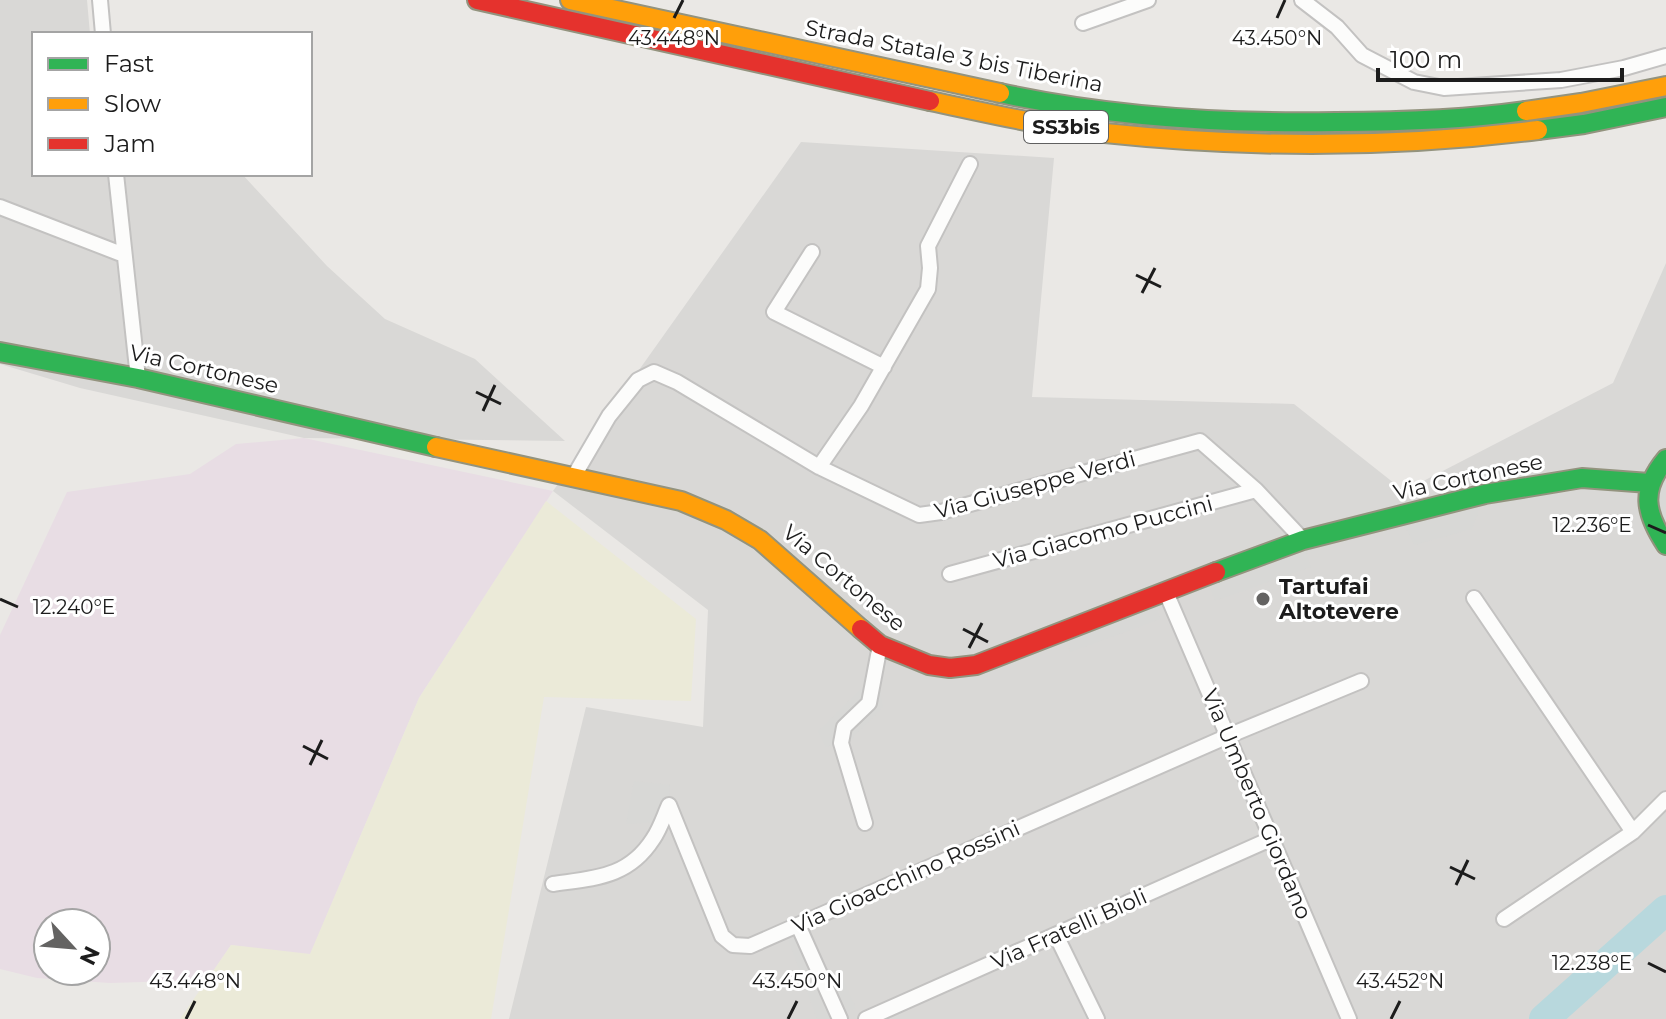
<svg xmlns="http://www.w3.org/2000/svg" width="1666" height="1019" font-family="Montserrat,sans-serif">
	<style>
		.residential { fill: #d9d8d6 }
		.industrial { fill: #e8dde4; fill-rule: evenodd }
		.religious { fill: #d8d8d6 }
		.farmland { fill: #ebead8 }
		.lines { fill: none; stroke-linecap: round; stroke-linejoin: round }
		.river { stroke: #b8d8dd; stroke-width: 30 }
		.street-casing { stroke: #c3c2c1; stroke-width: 18 }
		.fast-casing { stroke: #93937e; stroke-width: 22 }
		.slow-casing { stroke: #93937e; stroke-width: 22 }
		.jam-casing { stroke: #93937e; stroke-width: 22 }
		.street { stroke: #fcfcfb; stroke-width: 14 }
		.fast { stroke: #30b455; stroke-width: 18 }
		.slow { stroke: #ff9f0a; stroke-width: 18 }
		.jam { stroke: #e5322d; stroke-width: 18 }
		.ticks { fill: none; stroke: #1c1c1c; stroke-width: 3 }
		.poi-dot { fill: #646362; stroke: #fff; stroke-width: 3 }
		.labels { text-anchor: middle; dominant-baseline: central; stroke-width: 6; stroke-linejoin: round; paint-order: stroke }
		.shield { fill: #fff; stroke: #606060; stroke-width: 2 }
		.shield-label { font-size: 20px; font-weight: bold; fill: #1c1c1c }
		.street-label { font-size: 22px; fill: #1c1c1c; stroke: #fff }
		.poi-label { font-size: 22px; font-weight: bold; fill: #1c1c1c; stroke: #fff; text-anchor: start }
		.ticks-label { font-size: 20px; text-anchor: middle; fill: #1c1c1c; stroke: #fff; stroke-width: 6; stroke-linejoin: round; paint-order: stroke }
	</style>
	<rect width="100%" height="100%" fill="#eae8e5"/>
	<path class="residential" d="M0,0H87L90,34H34V174H242L327,266L385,319L475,359L565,441L304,438L80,388L0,364Z
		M801,142L1054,158L1032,397L1294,404L1404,491L1613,383L1666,263V1019H509L586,707L703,727L708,610L553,491Z"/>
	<path class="industrial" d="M304,438L553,491L419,698L310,955L231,945L207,980L110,983L37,978L0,969V635L67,492L190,474L236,444ZM48,923H96V971H48Z"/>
	<path class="religious" d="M1485,494L1472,529L1414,545L1400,516Z
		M1303,540L1311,567L1215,601L1205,575Z
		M1151,595L1161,619L1070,652L1064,631Z
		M872,686L880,688L883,707L851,740L826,747L818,731L863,687Z
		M634,781L670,785L669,805L661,822L626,824Z
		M798,925L823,980L840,973L856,1008L829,1019H817L785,931Z"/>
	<path class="farmland" d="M546,501L696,619L691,701L544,697L491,1019H180L231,945L310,954L419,698Z"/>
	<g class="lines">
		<path class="river" d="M1544,1019L1666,910"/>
		<g class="street-casing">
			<path id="street" d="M100,0L103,34
				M1302,0L1337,27L1362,55L1414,82L1444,88L1561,80L1624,68L1666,56
				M1083,23L1148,0
				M116,174L138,378
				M0,207L124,255
				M812,252L774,312L884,367
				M819,467L861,406L928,289L930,268L928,246L970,164
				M574,476L609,416L638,380L654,372L677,382L819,467L919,515L941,512L1200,441L1256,490L1303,540
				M950,574L1256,490
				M1165,590L1349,1019
				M1474,598L1633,832
				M865,823L841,743L844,727L869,703L880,645
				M553,884C594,878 628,878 653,839C660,829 664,816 669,805L722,936L733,945L750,946L1228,736L1361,681
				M1504,919L1633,832L1666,799
				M798,925L840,1019
				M1056,935L1097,1019
				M866,1019L1273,838"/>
		</g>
		<g class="fast-casing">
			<path id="fast" d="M1000,93C1110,117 1224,124 1336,122C1399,122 1463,120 1526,111
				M1538,130L1584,124L1666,107
				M0,352L138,378L436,447
				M1666,459C1640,490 1645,513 1666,545
				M1216,572L1303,540L1485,494L1582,478L1649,483"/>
		</g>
		<g class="slow-casing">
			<path id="slow" d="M570,0L1000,93
				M930,101C988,113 1046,127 1105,133C1247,148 1395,148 1538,130
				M1526,111L1581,103L1666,86
				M436,447L681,501L726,520L760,540L861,629"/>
		</g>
		<g class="jam-casing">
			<path id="jam" d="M477,0L930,101
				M861,629L880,645L929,665L950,668L976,665L1216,572"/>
		</g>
		<use href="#street" class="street"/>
		<use href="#fast" class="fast"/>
		<use href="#slow" class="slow"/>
		<use href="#jam" class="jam"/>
	</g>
	<path class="ticks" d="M674,18L683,0M1277,18L1285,0M1136,275L1161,287M1142,293L1155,268M476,392L501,404M483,411L495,385M1648,525L1666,533M0,599L18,607M963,629L988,642M969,648L982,623M303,746L328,759M310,765L322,740M1450,867L1475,879M1456,885L1468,860M1648,963L1666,972M186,1019L195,1001M788,1019L797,1001M1391,1019L1400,1001"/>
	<circle class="poi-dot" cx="1263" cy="599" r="8"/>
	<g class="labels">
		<rect class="shield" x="1024" y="111" width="84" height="32" rx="6"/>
		<g class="shield-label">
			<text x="1066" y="127">SS3bis</text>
		</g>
		<g class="street-label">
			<text transform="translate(954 56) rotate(11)">Strada Statale 3 bis Tiberina</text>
			<text transform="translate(204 369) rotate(13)">Via Cortonese</text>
			<text transform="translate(1468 477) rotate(-12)">Via Cortonese</text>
			<text transform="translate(1035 485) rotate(-15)">Via Giuseppe Verdi</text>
			<text transform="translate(1103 532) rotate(-15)">Via Giacomo Puccini</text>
			<text transform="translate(844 578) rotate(40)">Via Cortonese</text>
			<text transform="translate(1257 804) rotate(67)">Via Umberto Giordano</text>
			<text transform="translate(906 877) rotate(-24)">Via Gioacchino Rossini</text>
			<text transform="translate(1069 929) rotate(-24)">Via Fratelli Bioli</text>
		</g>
		<g class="poi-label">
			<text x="1279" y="586">Tartufai<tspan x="1279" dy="25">Altotevere</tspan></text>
		</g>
	</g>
	<g class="ticks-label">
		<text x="674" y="45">43.448°N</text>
		<text x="1277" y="45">43.450°N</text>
		<text x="1592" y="532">12.236°E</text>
		<text x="74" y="614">12.240°E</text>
		<text x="1592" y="970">12.238°E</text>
		<text x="195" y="988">43.448°N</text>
		<text x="797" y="988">43.450°N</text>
		<text x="1400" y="988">43.452°N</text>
	</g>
	<rect x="32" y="32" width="280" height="144" fill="#ffffff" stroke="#a4a4a4" stroke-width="2"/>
	<rect x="48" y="58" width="40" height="12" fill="#30b455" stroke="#a4a4a4" stroke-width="2"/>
	<text x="104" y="72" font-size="24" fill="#1c1c1c">Fast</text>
	<rect x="48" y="98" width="40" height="12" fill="#ff9f0a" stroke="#a4a4a4" stroke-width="2"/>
	<text x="104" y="112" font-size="24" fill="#1c1c1c">Slow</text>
	<rect x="48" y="138" width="40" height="12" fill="#e5322d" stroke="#a4a4a4" stroke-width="2"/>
	<text x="104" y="152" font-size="24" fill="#1c1c1c">Jam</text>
	<g transform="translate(72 947) rotate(116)"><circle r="38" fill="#ffffff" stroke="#a4a4a4" stroke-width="2"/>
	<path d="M0-6L14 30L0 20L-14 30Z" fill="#646362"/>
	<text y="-12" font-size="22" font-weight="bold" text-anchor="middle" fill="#1c1c1c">N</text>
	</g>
	<path d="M1378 68v12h244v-12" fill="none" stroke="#1c1c1c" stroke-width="4"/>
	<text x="1390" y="68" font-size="24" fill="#1c1c1c" stroke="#ffffff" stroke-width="6" paint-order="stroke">100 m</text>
</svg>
